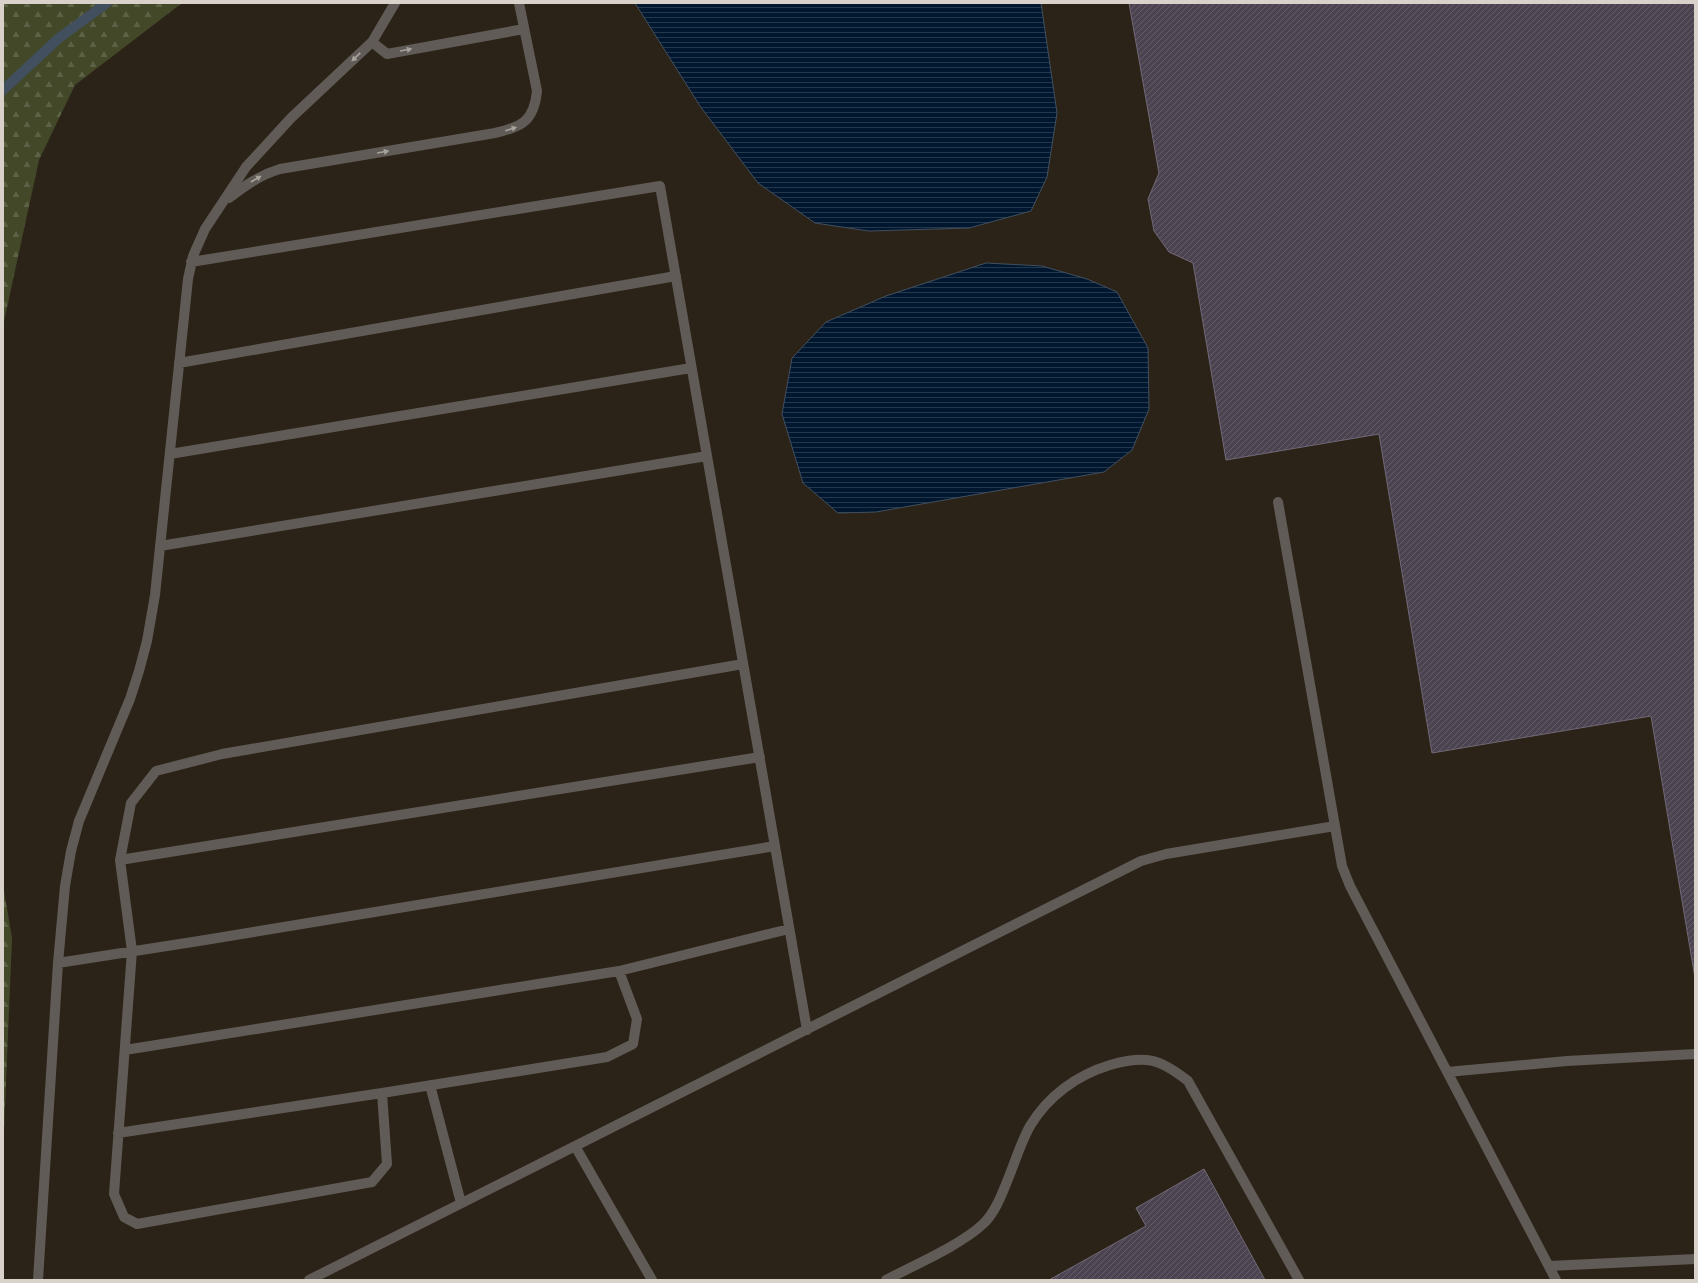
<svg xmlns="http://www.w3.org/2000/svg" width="1698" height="1283" font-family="Montserrat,sans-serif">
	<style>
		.forest { fill: url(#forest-firs) }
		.water { fill: url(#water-rules); stroke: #414f5e }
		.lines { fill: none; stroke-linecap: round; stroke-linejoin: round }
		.stream { stroke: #414f5e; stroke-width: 10 }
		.building { fill: url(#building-hatch); stroke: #716977 }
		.minor { stroke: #605b56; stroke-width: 10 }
		.oneway { fill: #a8a29c }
	</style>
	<defs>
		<pattern id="forest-firs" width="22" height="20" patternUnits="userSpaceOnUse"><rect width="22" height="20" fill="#434829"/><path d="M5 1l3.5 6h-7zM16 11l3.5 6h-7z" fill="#5d6247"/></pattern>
		<pattern id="water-rules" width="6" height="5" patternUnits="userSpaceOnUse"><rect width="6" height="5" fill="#00172f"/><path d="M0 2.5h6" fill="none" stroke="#24384c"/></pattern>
		<pattern id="building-hatch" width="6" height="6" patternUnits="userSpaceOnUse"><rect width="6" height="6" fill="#4b4350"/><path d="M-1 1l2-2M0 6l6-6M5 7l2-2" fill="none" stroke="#645d68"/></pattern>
	</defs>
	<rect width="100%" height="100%" fill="#2c2318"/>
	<path class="forest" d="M3,3H182L75,85L39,160L3,326Z
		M3,885L12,938L3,1155Z"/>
	<path class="water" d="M635,3H1041L1057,113L1047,177L1031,211L969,228L869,231L815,223L758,183L700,106Z
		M986,263L1042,266L1087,279L1117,292L1148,348L1149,409L1132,450L1104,472L876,512L838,513L803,483L782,414L792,358L826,322L886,296Z"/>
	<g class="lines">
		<path class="stream" d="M3,90L59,38L107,3"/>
	</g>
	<path class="building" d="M1129,3H1695V978L1651,716L1432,753L1379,434L1226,460L1193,263L1169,252L1154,231L1148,199L1159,173Z
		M1204,1169L1265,1280H1049L1146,1226L1136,1208Z"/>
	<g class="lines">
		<path class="minor" d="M372,42L387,54L524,29
			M229,198C246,185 260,175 280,169L495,133C522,127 534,121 537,91L519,3
			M191,262L660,186L807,1030
			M179,363L676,276
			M170,454L691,368
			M1278,502L1342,866L1350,886L1556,1280
			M160,546L707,456
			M743,664L222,754L156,771L131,803L120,860L132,951L114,1194L124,1217L137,1224L372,1182L387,1164L382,1093L607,1057L633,1044L637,1019L619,971L789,929
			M120,860L760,757
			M58,963L199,941L775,846
			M125,1050L619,971
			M1447,1072L1567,1061L1695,1054
			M430,1085L461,1203
			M118,1133L382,1093
			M575,1146L652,1280
			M1549,1266L1695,1259
			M38,1280L58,963L65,886L71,851L79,821L130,699L139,671L147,641L155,595L188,279L193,256L205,229L246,167L291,118L372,42L395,3
			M309,1280L1141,861L1166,854L1335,826
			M886,1280C914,1265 961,1245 983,1224C995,1213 1002,1194 1008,1179C1015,1162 1021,1142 1030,1126C1048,1096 1077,1075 1110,1065C1145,1055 1159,1058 1188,1081L1299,1280"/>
	</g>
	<defs><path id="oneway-solid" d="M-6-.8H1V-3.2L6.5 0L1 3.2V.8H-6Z"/></defs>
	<g class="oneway">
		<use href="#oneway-solid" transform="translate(406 50) rotate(-10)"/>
		<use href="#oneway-solid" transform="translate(356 57) rotate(136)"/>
		<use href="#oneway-solid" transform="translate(511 129) rotate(-17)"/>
		<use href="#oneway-solid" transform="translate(383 152) rotate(-10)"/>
		<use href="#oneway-solid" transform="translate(256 179) rotate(-30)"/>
	</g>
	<rect width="1698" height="1283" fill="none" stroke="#d8d2ca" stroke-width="8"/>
</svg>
